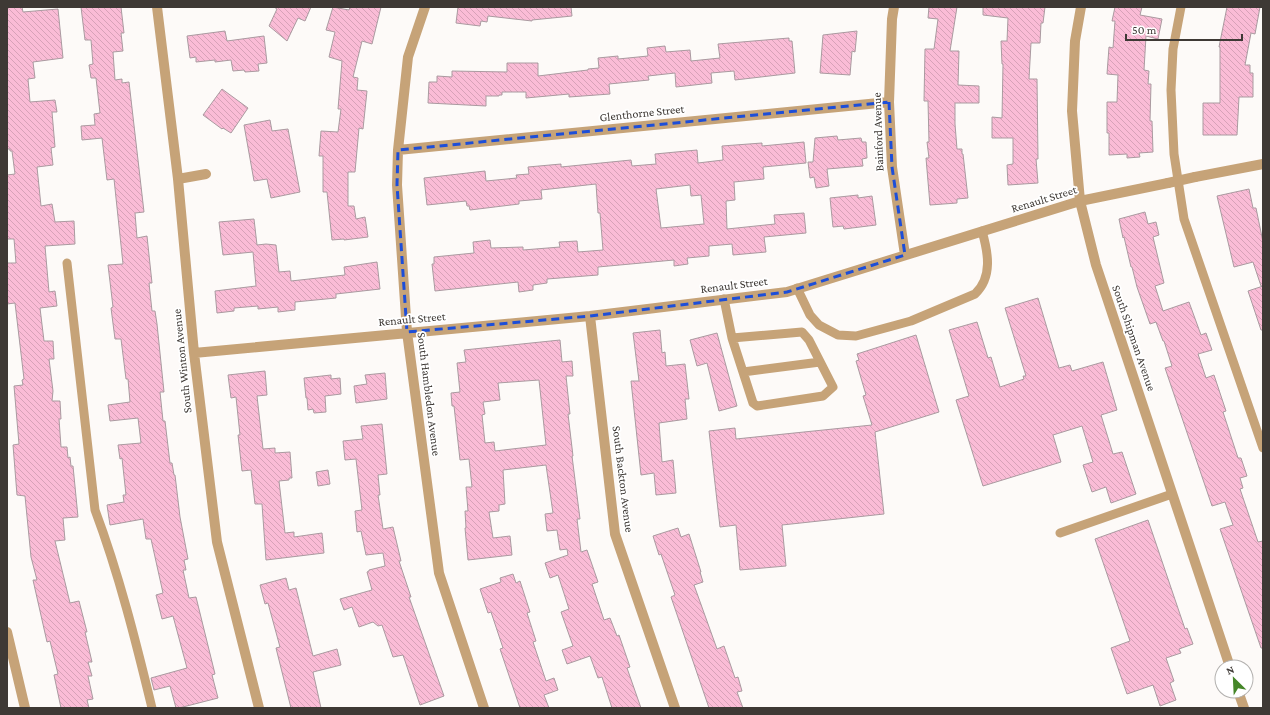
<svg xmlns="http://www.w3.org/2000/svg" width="1270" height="715" font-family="'Crimson Pro',serif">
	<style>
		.building { fill: url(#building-back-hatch); stroke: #aa9aa0; fill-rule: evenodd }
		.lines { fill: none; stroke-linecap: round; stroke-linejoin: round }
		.lane { stroke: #c6a378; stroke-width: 9 }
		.street { stroke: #c6a378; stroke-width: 10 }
		.street-bridge { stroke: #c6a378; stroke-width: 10 }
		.marked { fill: none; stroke: #1d4ed8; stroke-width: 3; stroke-dasharray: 8 5; stroke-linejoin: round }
		.labels { text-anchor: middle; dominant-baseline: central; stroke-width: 3.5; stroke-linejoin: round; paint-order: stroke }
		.street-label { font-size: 12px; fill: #3e3935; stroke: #fff }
	</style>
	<defs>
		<pattern id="building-back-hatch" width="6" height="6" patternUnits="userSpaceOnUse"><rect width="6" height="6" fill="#fabcd6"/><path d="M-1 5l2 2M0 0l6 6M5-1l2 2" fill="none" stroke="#d7a2b8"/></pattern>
	</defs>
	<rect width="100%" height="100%" fill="#fdfaf8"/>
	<path class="building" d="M7,7H22L23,12L58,9L63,58L33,62L35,78L28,79L30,102L55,100L57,112H52L55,147L51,148L53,165L37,167L41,206L52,204L55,222L74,221L75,244L45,246L49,292L55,291L57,306L40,308L44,341H53L54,359H49L53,391L52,401H60L61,419H59L61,447H67L68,458L70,457L71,466H73L78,517L63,518L65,540L55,541L70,603L79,601L87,632H85L92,662H88L92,676H88L93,699L87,700L89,708H61L54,675L58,674L50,641L47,642L33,580H37L31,557L25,496L17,495L13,445L19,444L14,386L23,385L22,380L24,379L15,303L7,304V263H16L14,239H7V175L15,174L12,151H10V149H7Z
		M81,7H121L124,33H121L123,51L113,52L115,80L122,79V83L129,82L144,212L135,213L137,238L147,236L152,283H149L152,311H155L157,324L164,392H160L163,421H165L170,463H172L174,475H175L180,517L188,559L184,560L186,570H183L189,598L196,597L215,674L212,675L218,698L179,708H176L170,686L154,690L151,678L187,668L173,616L162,619L156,595L163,593L151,539H146L143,519L110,525L107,505L124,502L123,495H126L122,458L120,459L118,445L141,443L138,418L110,421L108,405L130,402L128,379H126L121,339H115L111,308L113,307L108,265L123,264L114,179L107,180L102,138L82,140L81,126L95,125L94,114L100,113L96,78H91L89,65L93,64L91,40H85Z
		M274,7H311L305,21L298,18L287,41L269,26L277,9Z
		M333,7L349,10L350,7H381L372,44L362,41L353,77L358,78L357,90L367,91L363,129L359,128L355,172H348V206H354L356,219L365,217L368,237L344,240V239L332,240L327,192H323V156H319L321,131L338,132L341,109H338L342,61L329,57L335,32L326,30Z
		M458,7H571L572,16L532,20V21L488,16L487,22L481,21L480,26L456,23Z
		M929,7H957L950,51H959L958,85L979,86V103H955V124L957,149H962V154H963L968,198L957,199V203L930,205L926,158H929L927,142H929L928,101H924L925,49H934L938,19L928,18Z
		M983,7H1045L1043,23H1041L1040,43H1031L1029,79H1037L1038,159H1036L1038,183L1008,185L1007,165L1013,164V138H992V117L1002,118L1003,64H1002L1001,41H1007L1008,18L983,15Z
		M1115,7H1142L1140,15L1162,19L1158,39L1146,36L1144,70L1149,71L1148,84H1151L1150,121H1152L1153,152L1139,153L1140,157L1127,158V154L1109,155V133H1107V102H1117L1118,75L1107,74L1109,47L1113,48L1115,21H1112Z
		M1227,7H1260L1255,34L1251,33L1245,65H1250V73H1253V97H1239L1237,135H1203V103H1220V47H1219Z
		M225,31L227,41L264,36L267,63L258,64L259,71L245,72L244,70L233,71L231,60L215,62V60L196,62V57L190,58L187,36Z
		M857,31L855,52L852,51L850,75L820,73L823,35Z
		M789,38V41H792L795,73L735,80L734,71L711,73L712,83L676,87L675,73L648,76L649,80L609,84L610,94L569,97V94L526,98V92H502V95H499V96H486V106L428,103L429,82H437V76L452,77V71L507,72V63H538V76L588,70V69L599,68L598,58L618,56V59L648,56L647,48L665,46L666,52L690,50L691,61L720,58L718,44Z
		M222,89L248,108L231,133L223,128L222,129L203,115Z
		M270,120L272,131L288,129L300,192L271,198L267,179L254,181L244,125Z
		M837,136L838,140L861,138L862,142H866L867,158L862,159L863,166L827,169L829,186L816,188L814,177L810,178L808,162H813L815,138Z
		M804,142L806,163L763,167L764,179L734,182L735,200L726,201L727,229L775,224L774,215L804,213L806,233L764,237L766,252L733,255L732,244L709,246V256L687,258L688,264L674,266V260L598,267V275L547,279V283L533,285V290L519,292L518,282L435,291L432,264H434V257L474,253L473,242L490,240L491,248L523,247V250L560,247L559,242L577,241L578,252L603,250L600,213H598L596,184L541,190L542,199L519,201V204L470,210L469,206H467L466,201L427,205L424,178L485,171L486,181L517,178L516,175L529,174L528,167L561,164V167L631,160L632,166L656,164L655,154L697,150L698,163L723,160L722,146L762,143V146ZM690,185L691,196L701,195L704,224L661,228L656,189Z
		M1249,189L1253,208H1256L1263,242V286H1261L1253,262L1234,267L1217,196Z
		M858,195V198L872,196L876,225L844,229L843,226L833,227L830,198Z
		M1145,212L1148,224L1156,222L1159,235L1153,237L1164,283L1155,286L1163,311L1189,302L1201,335L1206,333L1212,350L1198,354L1206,378L1214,375L1226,411L1223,412L1238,458H1241L1247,476L1240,478L1243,488L1240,489L1258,542L1263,541V648H1261L1220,529L1233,525L1225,502L1212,506L1165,368L1172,366L1164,341H1163L1156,322L1150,324L1137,287L1132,267H1131L1124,237L1123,238L1119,219Z
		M254,219L257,245L266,244L276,245L279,272L290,271L291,281L345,275L344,267L377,262L380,289L336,294V298L295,302V310L278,312V307L258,309V306L234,308V311L217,313L215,291L256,286L253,252L223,255L219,222Z
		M1263,286V330H1261L1248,291Z
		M1038,298L1059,368L1070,365L1072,371L1103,362L1117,410L1101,415L1113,454L1122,452L1136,494L1111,503L1106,487L1092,492L1083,465L1093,462L1082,426L1053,435L1061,462L983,486L956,400L969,396L949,330L977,322L988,358L991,357L1000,387L1024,379L1023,376H1026L1005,308Z
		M660,330L662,353L665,352L666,366L685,364L689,399H685L687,419L659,423L662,462L673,460L676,493L656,495L654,473L641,475L631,381H639L633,333Z
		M717,333L737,406L719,411L707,363L697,366L690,340Z
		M916,335L939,412L875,432L884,514L782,525L786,566L740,570L736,525L720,527L709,431L735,428L736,439L872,425L863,396L866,395L856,361L859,360L857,354Z
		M560,340L562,362L572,361L573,376H566L570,414H568L573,456H572L580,519H577L581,552L587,550L598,582L592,584L604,620L610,618L617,636L619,635L630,667L627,668L641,708H612L602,677L598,678L590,656L567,664L562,650L573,646L561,612L569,609L558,575L550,578L545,563L568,555L567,549L560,550L557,530L547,531L545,514L553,513L546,465L503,470L505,504L499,505V511L489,512L493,538L510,536L512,555L468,560L465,528H466L465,511H468L466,487H472L469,459L460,460L454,406H452L451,393L460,392L457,363L466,362L464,350ZM539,380L546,445L495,451L494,442L485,443L482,415L485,414L483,402L500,400L498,383Z
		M265,371L267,395L257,396L263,449L275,448V453L290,452L292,478H289V480L279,481L285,533L294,532V537L322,533L324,553L266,560L262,504H255L251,470L242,471L238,435H240L236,397L231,398L228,375Z
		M385,373L387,399L356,403L354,386L367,384L365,375Z
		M331,375V379L340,378L341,394L325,396L326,412L314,413L313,409L308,410L307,398H306L304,378Z
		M382,424L387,474L378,475L380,495H378L383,529L393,527L401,561H399L411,597H409L444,696L420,705L403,655L393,657L382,625L378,626L373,622L359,627L352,607L344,610L340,599L372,590L367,572L369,571V570L385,566L383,553L366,555L361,531L357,532L355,511L362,510L356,459L345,460L343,441L363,439L361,426Z
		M328,470L330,484L318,486L316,472Z
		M1148,520L1185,629L1187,628L1193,644L1179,649L1181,653L1166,658L1174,681L1170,683L1176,700L1160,706L1153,685L1127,694L1111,648L1130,641L1095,539Z
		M678,528L681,537L689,534L701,572H700L703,582L694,585L717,649L724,646L735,678L738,677L742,691L737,692L743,708H709L671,597L675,595L661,554L659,555L653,536Z
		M513,574L516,583L520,581L530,612L527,613L536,641L533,642L546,681L554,678L558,690L544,695L549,708H520L500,649L503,648L491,612L488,613L480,589L501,582L500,578Z
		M286,578L289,590L296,588L313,656L337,649L341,665L313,672L321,708H291L276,648L280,647L268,603L265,604L260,585Z"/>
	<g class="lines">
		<path class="lane" d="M1181,7L1173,49L1171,90L1174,154L1184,219L1263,448
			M67,263L95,510C119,574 136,642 152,708
			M797,288L810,315L819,325L838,335L856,336L911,321L975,294C993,277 988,252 982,231
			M724,299L732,338L753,403L757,406L823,396L833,387L809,340L802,332L732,338
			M743,372L820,362
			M1060,533L1172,494"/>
		<path class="street" d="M157,7L178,179L194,353L217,542L259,708
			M425,7L408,57L398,150L397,185L407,332L439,573L484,708
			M894,7L892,19L889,102L892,167L905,255
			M1081,7L1075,41L1072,111L1080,201L1096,265L1230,667
			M398,150L889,102
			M1195,177L1263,164
			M178,179L206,174
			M590,316L615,534L675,708
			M194,353L590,316L787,292L1080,201L1168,183
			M7,632L25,708
			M1238,691L1244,708"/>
		<path class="street-bridge" d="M1168,183L1195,177"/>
	</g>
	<path class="marked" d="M889,102L892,167L905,255L787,292L590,316L407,332L397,185L398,150Z"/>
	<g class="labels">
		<g class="street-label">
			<text transform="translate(642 113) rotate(-6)">Glenthorne Street</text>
			<text transform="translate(878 132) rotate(-92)">Bainford Avenue</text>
			<text transform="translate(1044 199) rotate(-17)">Renault Street</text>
			<text transform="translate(734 285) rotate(-7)">Renault Street</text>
			<text transform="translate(412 319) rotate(-5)">Renault Street</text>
			<text transform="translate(1134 338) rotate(71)">South Shipman Avenue</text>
			<text transform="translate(182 361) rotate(-96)">South Winton Avenue</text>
			<text transform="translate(429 394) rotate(83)">South Hambledon Avenue</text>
			<text transform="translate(623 479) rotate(83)">South Backton Avenue</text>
		</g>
	</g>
	<rect width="1270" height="715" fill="none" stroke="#3e3935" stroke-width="16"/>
	<g transform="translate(1234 679) rotate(336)"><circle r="19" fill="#ffffff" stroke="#b2b0ae"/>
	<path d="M0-3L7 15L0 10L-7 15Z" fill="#458628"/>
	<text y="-6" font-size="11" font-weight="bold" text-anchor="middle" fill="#3e3935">N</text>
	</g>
	<path d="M1126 34v6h116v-6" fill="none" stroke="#3e3935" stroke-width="2"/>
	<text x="1132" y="34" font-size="12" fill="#3e3935" stroke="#ffffff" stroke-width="3" paint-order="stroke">50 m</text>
</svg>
